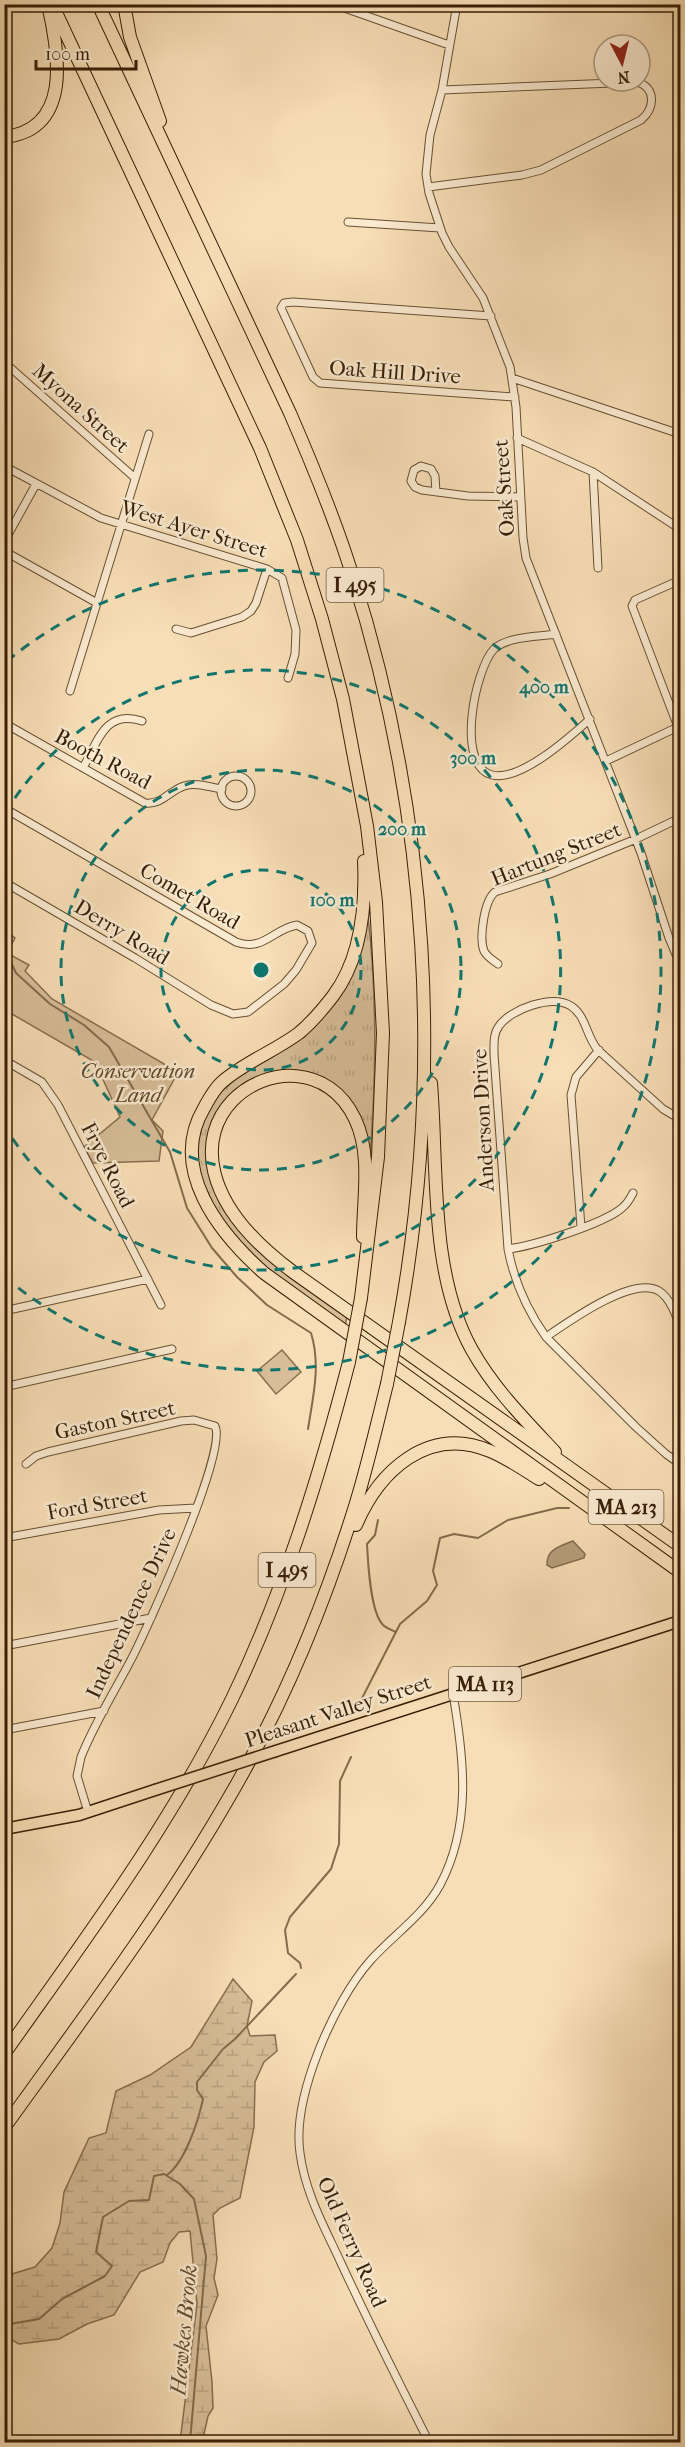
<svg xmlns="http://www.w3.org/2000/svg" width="685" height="2447" font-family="'IM FELL French Canon',serif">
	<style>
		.grass { fill: url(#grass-tufts); stroke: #876e4f; stroke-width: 1.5 }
		.wetland { fill: url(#wetland-marsh); stroke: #876e4f; stroke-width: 1.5 }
		.green { fill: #d7be98; stroke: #876e4f; stroke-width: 1.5 }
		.water { fill: #b69d7a; stroke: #836b4c; stroke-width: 1.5 }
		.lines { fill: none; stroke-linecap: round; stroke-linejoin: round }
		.stream { stroke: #836b4c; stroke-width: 2 }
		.minor-casing { stroke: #674f32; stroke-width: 9 }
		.primary-casing { stroke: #371f06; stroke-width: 13 }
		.motorway-casing { stroke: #371f06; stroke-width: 14 }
		.minor { stroke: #faead0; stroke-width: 7 }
		.primary { stroke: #f8deb6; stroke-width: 10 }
		.motorway { stroke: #f8deb6; stroke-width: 12 }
		.primary-bridge-casing { stroke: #371f06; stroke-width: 13; stroke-linecap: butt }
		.motorway-bridge-casing { stroke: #371f06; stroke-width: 14; stroke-linecap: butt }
		.primary-bridge { stroke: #f8deb6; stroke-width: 10 }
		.motorway-bridge { stroke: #f8deb6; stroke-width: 12 }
		.ring { fill: none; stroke: #0f766e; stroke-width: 3; stroke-dasharray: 10 8 }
		.labels { text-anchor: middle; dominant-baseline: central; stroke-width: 5; stroke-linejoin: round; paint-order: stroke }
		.shield { fill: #faead0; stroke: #725c43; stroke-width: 1.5 }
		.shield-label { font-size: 20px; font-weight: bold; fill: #371f06 }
		.street-label { font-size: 21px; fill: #371f06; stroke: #faead0 }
		.park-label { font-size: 21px; font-style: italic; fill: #5f472a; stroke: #faead0 }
		.water-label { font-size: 22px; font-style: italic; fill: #634b2f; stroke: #faead0 }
		.centre { fill: #0f766e; stroke: #faead0; stroke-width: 3 }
		.ring-label { font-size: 18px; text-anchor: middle; font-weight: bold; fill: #0f766e; stroke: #faead0; stroke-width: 5; stroke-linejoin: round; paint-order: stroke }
	</style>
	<defs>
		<pattern id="grass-tufts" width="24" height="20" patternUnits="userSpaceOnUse" patternTransform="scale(1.5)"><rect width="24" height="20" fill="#d7be98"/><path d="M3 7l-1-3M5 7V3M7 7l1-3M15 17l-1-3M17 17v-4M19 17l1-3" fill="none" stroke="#b9a382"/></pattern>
		<pattern id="wetland-marsh" width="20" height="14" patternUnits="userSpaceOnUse" patternTransform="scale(1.5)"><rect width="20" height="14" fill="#d7be98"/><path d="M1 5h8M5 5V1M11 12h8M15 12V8" fill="none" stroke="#b9a382"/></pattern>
	</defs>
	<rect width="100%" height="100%" fill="#f8deb6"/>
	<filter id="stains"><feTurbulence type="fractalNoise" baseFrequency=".00333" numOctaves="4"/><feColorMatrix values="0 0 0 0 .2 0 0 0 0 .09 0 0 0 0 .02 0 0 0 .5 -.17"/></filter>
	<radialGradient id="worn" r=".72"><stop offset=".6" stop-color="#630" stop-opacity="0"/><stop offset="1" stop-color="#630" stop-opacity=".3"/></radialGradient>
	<path class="grass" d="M368,917C378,1002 376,1088 369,1172L352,1107L294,1074L236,1094C228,1113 213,1143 209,1163C208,1171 214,1185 217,1193C245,1249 298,1281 347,1315L345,1328L270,1275L219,1221L197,1169L199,1131L207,1110L222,1091L237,1078L320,1020Z"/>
	<path class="wetland" d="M233,1979L252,2001L247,2026L250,2036L275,2035L277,2051L264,2062L255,2082L254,2127L240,2198L220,2208L213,2215L217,2259L214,2278L218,2295L206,2326L212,2382L213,2408L208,2416L204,2434L206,2442H180L197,2304L190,2231L179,2232L170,2243L163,2262L140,2272L114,2315L87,2324L59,2339L19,2344L5,2336V2276L35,2267L52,2248L60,2223L64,2192L89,2138L106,2133L116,2091L150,2075L191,2047Z"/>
	<path class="green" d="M4,929L15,938L7,953L29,965L25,971L52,999L178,1072L152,1120L163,1131L159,1161L93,1163L84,1147L120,1117L95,1062L5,1010Z
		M282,1350L301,1372L276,1394L257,1371Z"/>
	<path class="water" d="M573,1541L585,1554L584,1558L552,1568L547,1565C546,1549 561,1546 573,1541Z"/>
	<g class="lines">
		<path class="stream" d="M4,948L16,973L50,1004L84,1025L109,1047L170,1152L187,1208L212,1248L237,1277L267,1305L311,1333C321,1365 313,1397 308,1429
			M678,1504H680
			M378,1520L375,1535L367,1544C368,1562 370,1612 383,1625C386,1628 392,1630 396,1632
			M357,1708L400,1624L427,1601L437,1585L433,1571L440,1538L454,1534L478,1538L508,1520L557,1508H569
			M301,1968L300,1963L288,1953L285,1930L290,1917L331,1869L339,1844L340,1781L351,1757
			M167,2175C185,2162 198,2122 203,2099L197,2090V2082L223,2049L235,2039L296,1974
			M4,2325L39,2319L62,2299L105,2276L112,2266L96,2252L103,2217L129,2201L149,2200L154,2176L164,2174L180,2184L194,2199L206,2256L190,2442"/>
		<g class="minor-casing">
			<path id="minor" d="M333,4L449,45
				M457,4L442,90L430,135L426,174L429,193L442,233L449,247L483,298L510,367L516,407L523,538L526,558L641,853L669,938L680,964
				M428,187L522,175L541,170L641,120C655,108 656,89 638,82L442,90
				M348,222L440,228
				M491,316L293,302L284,303L281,308L313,377L320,383L515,397
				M4,362L135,478
				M512,378L680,434
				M517,438L593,472L680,529
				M4,466L101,518L267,569L282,578L296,630L295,654L288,678
				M593,472L598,568
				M436,492L435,476L431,469L421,466L414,470L411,481L415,487L422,490L468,496L520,497
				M4,542L36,484
				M4,551L97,603
				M176,629L191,633L242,617L251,611L256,603L267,569
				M556,634C539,637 508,636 494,649C475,669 455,766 492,775C520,782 570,737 590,719
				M4,637L7,638
				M70,691L149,434
				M4,723L145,803C162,805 169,791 184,786C196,782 209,787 222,789
				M678,727L632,606L635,600L680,580
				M606,761L680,726
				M83,768C98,741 105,709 142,721
				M221 791a15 15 0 1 1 30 0a15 15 0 1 1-30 0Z
				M4,808L236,942C263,952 273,929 297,925L308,931L312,943L296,970L284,984L248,1012L233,1014L211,1005L135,958L4,882
				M498,964C493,960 487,957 484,951C479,938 484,901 495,892L550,874L636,839L680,818
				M4,1060L42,1082L58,1105L161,1305
				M581,1227L571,1095L576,1077L599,1050
				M508,1249C533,1246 603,1224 622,1208C627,1204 630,1199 633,1193
				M4,1311L148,1279
				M680,1326C676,1315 670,1298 659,1291C633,1275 568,1322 546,1337L636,1427L666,1454L680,1464
				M546,1337C527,1310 514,1281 508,1249L494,1054C494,1045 493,1034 499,1026C511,1009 552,994 571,1006C586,1016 586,1035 597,1049L663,1109L680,1119
				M4,1387L172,1349
				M26,1464L36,1456L48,1452L181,1421L194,1420L215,1426C228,1451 149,1624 133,1656C116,1689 95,1722 81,1757L77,1776L88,1812
				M4,1538L159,1510L196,1508
				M4,1646L151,1618
				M4,1730L104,1711
				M429,2442C399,2383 369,2323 341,2263C325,2228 305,2193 300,2153C292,2098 333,2003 370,1961C393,1935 423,1916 440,1885C472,1825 464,1758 453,1694"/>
		</g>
		<g class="primary-casing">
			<path id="primary" d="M276,1751L680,1621
				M4,1829L79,1815L155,1790"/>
		</g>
		<g class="motorway-casing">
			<path id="motorway" d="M52,4L260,448L297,540L322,619L343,699L367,826L376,902L383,1033L378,1157L361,1298
				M98,4L290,413C313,466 335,519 352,574C429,815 444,1074 399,1322
				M124,4L130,37L160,121
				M4,137C72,130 59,54 49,9
				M364,861C366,906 361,959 333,996C323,1009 311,1023 299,1033C275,1051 245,1062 222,1082C214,1089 209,1099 204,1108C168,1169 219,1233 264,1273L680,1572
				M431,1083C438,1169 429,1273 472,1350C494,1389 525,1420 555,1452
				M363,1237C363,1199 372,1154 355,1119C303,1008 101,1130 293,1272L680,1546
				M356,1525C379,1471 428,1425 490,1451C507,1458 523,1469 539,1479
				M4,2054C85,1939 170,1826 232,1699C284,1591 319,1478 349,1362
				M4,2128C83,2018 164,1911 231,1794C284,1703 325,1603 356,1503C368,1464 377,1424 387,1384"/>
		</g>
		<use href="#minor" class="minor"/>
		<use href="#primary" class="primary"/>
		<use href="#motorway" class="motorway"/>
		<g class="primary-bridge-casing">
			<path id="primary-bridge" d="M155,1790L276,1751"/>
		</g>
		<g class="motorway-bridge-casing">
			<path id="motorway-bridge" d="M349,1362L361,1298
				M387,1384L399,1322"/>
		</g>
		<use href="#primary-bridge" class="primary-bridge"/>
		<use href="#motorway-bridge" class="motorway-bridge"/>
	</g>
	<g class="ring">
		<circle cx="261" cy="970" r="100"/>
		<circle cx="261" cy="970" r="200"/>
		<path d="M5 813A300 300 0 1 1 5 1127"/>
		<path d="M7 661A400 400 0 1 1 7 1279"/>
	</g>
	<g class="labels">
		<g class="shield">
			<rect x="326.5" y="568" width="57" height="34" rx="4.5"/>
			<rect x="588.5" y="1490" width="75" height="34" rx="4.5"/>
			<rect x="258.5" y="1553" width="57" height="34" rx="4.5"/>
			<rect x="449" y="1667" width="72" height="34" rx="4.5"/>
		</g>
		<g class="shield-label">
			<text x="355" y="585">I 495</text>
			<text x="626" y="1507">MA 213</text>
			<text x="287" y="1570">I 495</text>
			<text x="485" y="1684">MA 113</text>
		</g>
		<g class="street-label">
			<text transform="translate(395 372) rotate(4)">Oak Hill Drive</text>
			<text transform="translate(81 408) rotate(42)">Myona Street</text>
			<text transform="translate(504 488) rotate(-94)">Oak Street</text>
			<text transform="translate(194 529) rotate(17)">West Ayer Street</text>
			<text transform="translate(103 759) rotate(28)">Booth Road</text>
			<text transform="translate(556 854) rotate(-22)">Hartung Street</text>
			<text transform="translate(190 896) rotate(30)">Comet Road</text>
			<text transform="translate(122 932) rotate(31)">Derry Road</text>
			<text transform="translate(483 1120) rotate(-93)">Anderson Drive</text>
			<text transform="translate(108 1165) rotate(63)">Frye Road</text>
			<text transform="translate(115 1420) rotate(-12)">Gaston Street</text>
			<text transform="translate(97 1504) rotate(-10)">Ford Street</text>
			<text transform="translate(131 1613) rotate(-65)">Independence Drive</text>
			<text transform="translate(338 1711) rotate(-18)">Pleasant Valley Street</text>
			<text transform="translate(352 2242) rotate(66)">Old Ferry Road</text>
		</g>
		<g class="park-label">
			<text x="138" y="1071">Conservation<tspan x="138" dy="24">Land</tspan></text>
		</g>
		<g class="water-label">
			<text transform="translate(184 2330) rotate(-85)">Hawkes Brook</text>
		</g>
	</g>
	<circle cx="261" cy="970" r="9" class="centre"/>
	<g class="ring-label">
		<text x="544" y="693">400 m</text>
		<text x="473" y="764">300 m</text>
		<text x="402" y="835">200 m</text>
		<text x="332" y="906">100 m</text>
	</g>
	<rect width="685" height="2447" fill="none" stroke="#f8deb6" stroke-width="24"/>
	<rect x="6" y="6" width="673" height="2435" fill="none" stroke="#371f06" stroke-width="3"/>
	<rect x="12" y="12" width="661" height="2423" fill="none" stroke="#371f06" stroke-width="1.5"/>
	<g transform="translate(622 63) rotate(173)"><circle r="28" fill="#faead0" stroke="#ac997f" stroke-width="1.5"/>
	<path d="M0-4.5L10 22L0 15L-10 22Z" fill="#8f2418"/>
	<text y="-9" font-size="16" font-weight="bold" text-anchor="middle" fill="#371f06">N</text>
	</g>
	<path d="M36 60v9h100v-9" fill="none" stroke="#371f06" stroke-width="3"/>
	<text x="45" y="60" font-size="18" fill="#371f06" stroke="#faead0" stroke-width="4.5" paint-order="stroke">100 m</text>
	<rect width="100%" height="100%" filter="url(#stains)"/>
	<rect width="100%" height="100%" fill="url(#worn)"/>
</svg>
